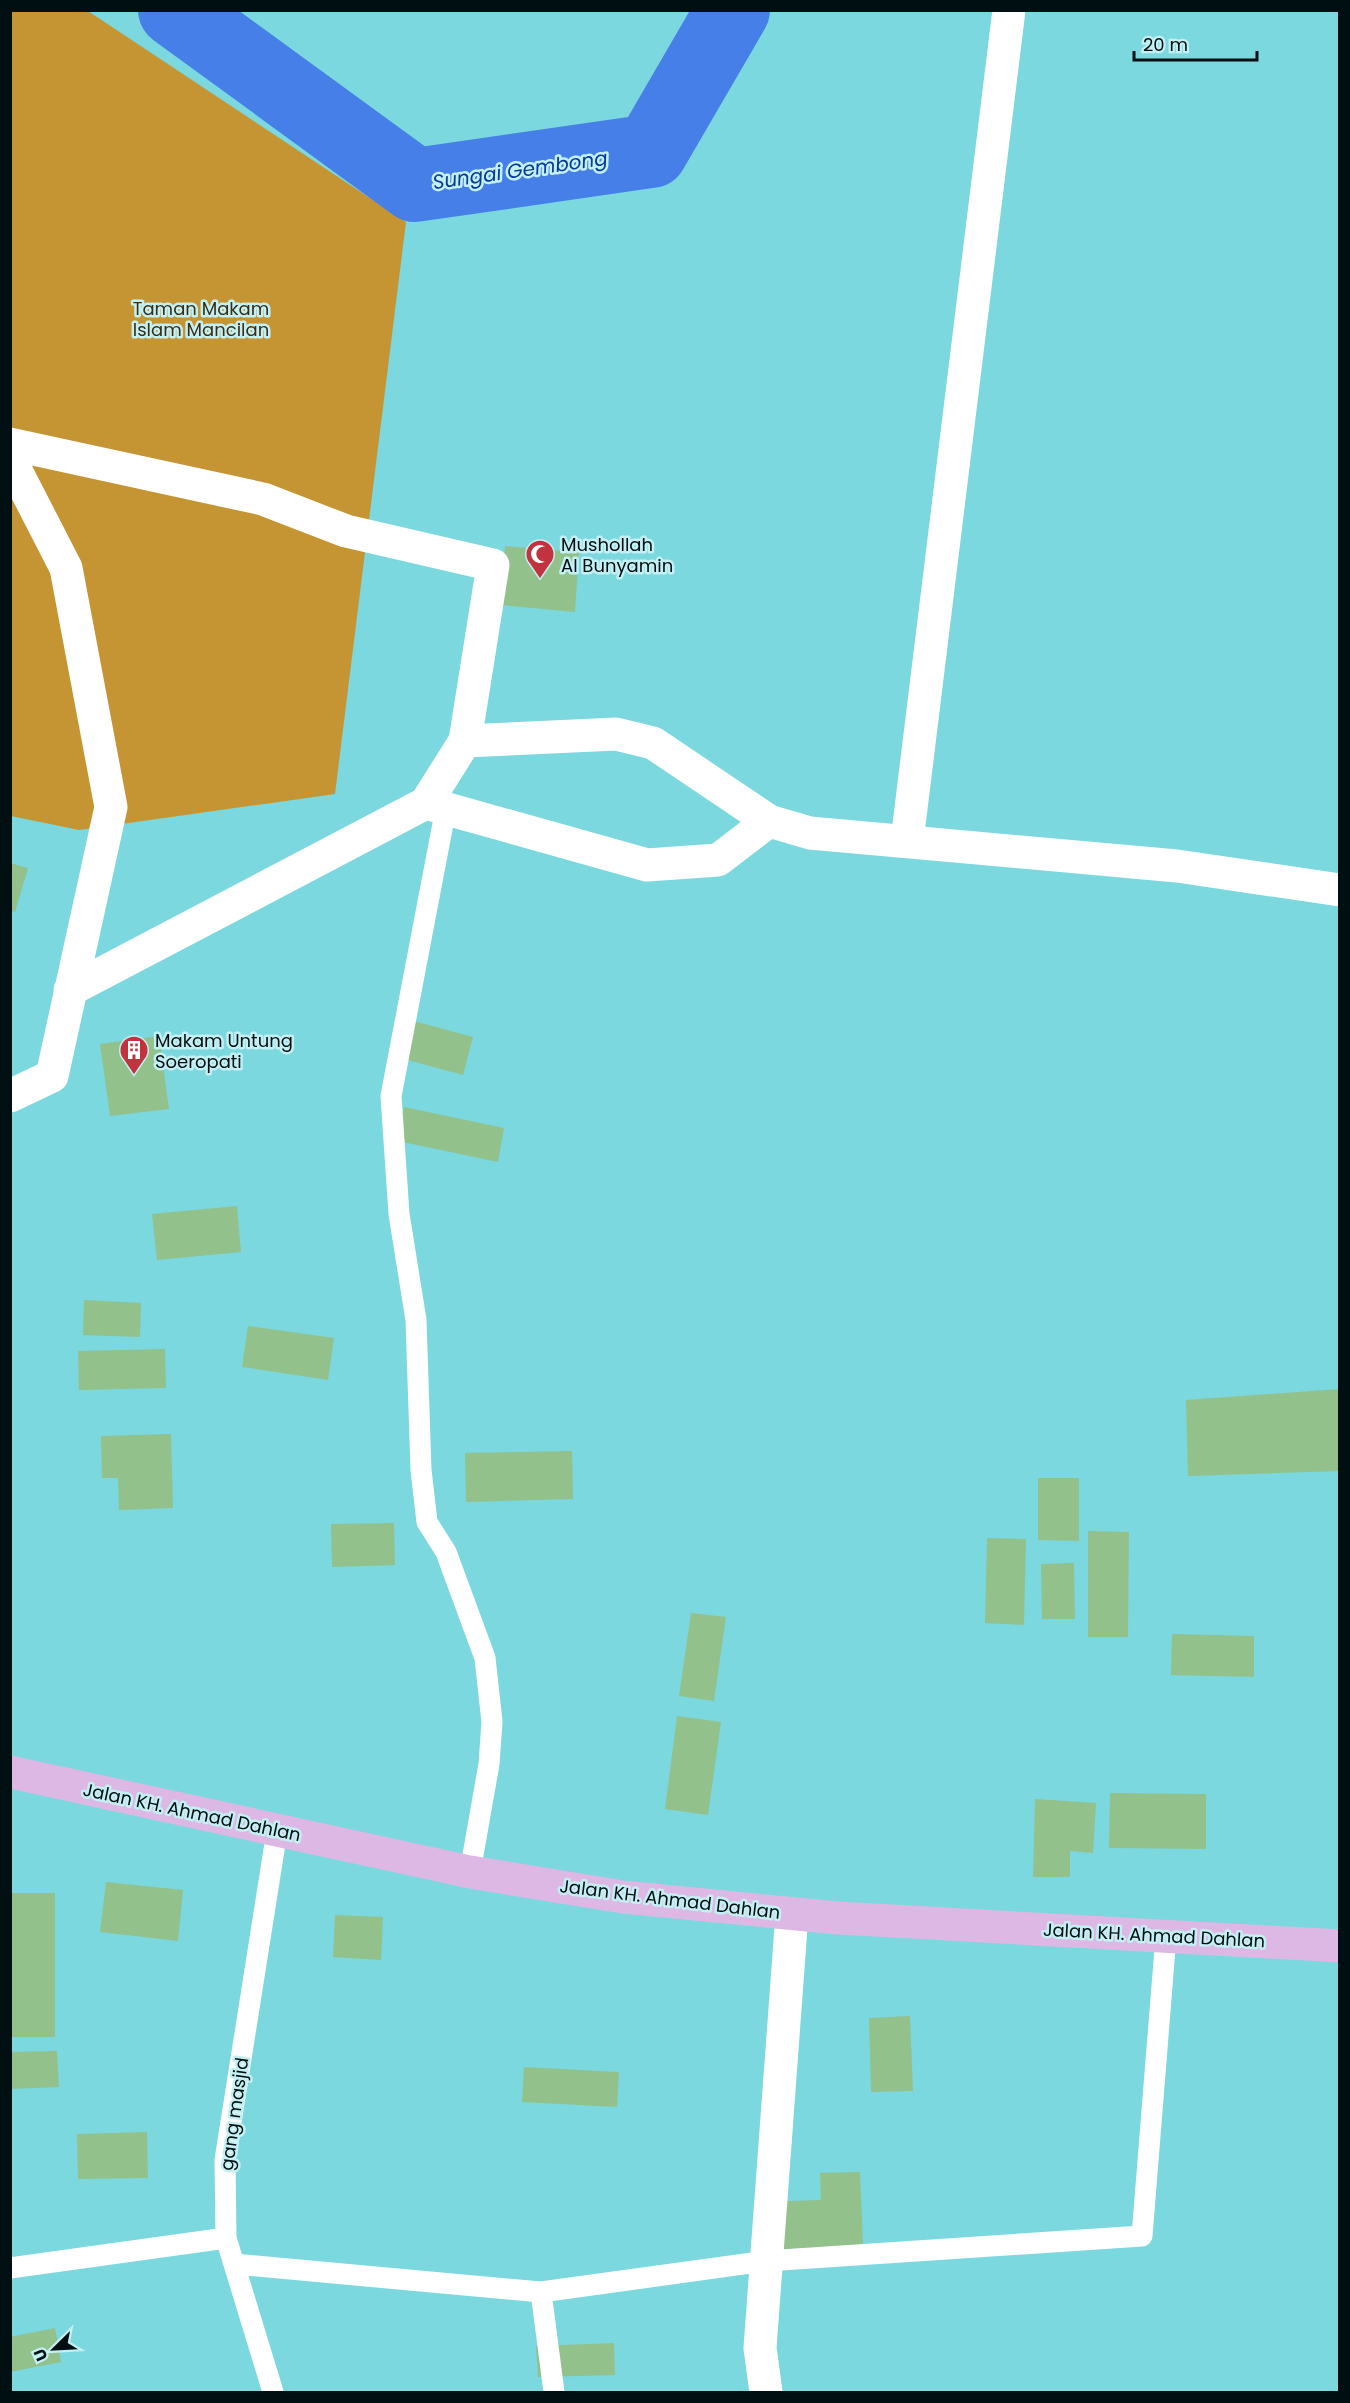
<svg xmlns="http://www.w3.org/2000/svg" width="1350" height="2403" font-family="Poppins,sans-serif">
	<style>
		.green { fill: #c69533 }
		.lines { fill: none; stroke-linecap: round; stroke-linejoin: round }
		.river { stroke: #457fe7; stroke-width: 74 }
		.building { fill: #93c18b }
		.service { stroke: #fff; stroke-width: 21 }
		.minor { stroke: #fff; stroke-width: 33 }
		.primary { stroke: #ddb8e4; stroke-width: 33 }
		.labels { text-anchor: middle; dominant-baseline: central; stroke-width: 5; stroke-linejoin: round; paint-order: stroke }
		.park-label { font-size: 18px; fill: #392d17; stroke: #c4f0f3 }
		.poi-label { font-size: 18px; fill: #000f11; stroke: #c4f0f3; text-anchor: start }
		.street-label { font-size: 18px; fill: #000f11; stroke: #c4f0f3 }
		.water-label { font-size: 20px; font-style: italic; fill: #063c98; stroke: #c4f0f3 }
	</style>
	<rect width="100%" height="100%" fill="#7ad8de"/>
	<path class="green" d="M10,11H88L406,222L335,794L79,830L11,816Z"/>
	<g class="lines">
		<path class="river" d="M175,10L415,185L651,151L733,10"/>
	</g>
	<path class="building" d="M505,546L579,552L575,612L501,605Z
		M10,863L28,868L15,912L10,910Z
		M410,1020L473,1037L463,1075L400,1058Z
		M159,1036L169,1109L110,1116L100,1044Z
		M404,1107L504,1128L498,1162L398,1141Z
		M237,1206L241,1252L157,1260L152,1214Z
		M84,1300L141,1303L140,1337L83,1335Z
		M248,1326L334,1338L328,1380L242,1367Z
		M165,1349L166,1388L79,1390L78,1351Z
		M1340,1389V1471L1188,1476L1186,1400Z
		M171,1434L173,1508L119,1510L118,1478H102L101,1436Z
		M572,1451L573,1499L466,1502L465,1453Z
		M1038,1478H1079V1541L1038,1540Z
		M394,1523L395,1565L332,1567L331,1524Z
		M1088,1531L1129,1532L1128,1637H1088Z
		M987,1538L1026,1539L1024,1625L985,1623Z
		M1074,1563L1075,1619H1042L1041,1564Z
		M691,1613L726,1617L714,1701L679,1696Z
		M1172,1634L1254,1636V1677L1171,1675Z
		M677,1716L721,1722L708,1815L665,1809Z
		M1110,1793L1206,1794V1849L1109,1848Z
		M1035,1799L1096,1803L1093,1853L1070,1851V1877H1033Z
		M106,1882L183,1890L178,1941L100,1932Z
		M10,1893H55V2037H10Z
		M335,1915L383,1917L381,1960L333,1957Z
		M910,2016L913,2091L871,2092L869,2018Z
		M57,2051L59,2087L10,2089V2052Z
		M524,2067L619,2072L617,2107L522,2102Z
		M147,2132L148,2178L78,2179L77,2134Z
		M860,2172L863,2246L762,2250L760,2202L821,2200L820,2173Z
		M55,2328L61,2362L10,2372V2337Z
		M614,2343L615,2375L538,2377L536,2346Z"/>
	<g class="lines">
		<path class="service" d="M446,808L391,1096L399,1214L416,1320L421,1470L427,1522L446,1552L485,1658L492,1722L489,1764L470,1872
			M234,2264L541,2292L766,2261L1142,2236L1166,1936
			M10,2268L226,2238
			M541,2292L554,2392
			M273,2392L226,2238L225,2160L277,1831"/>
		<path class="minor" d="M10,444L263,499L346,531L493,565L465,741L426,803
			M10,459L66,568L111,807L52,1076L10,1096
			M465,741L616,734L653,743L769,821L810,833L1177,866L1340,890
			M907,841L1009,10
			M70,990L426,803L647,865L718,860L769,821
			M766,2392L760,2348L792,1914"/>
		<path class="primary" d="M10,1772L470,1872L623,1897L838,1918L1340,1946"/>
	</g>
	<defs>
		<g id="mosque-pin" transform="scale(1.5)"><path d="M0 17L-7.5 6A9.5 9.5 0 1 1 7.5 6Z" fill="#c3323f" stroke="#c4f0f3"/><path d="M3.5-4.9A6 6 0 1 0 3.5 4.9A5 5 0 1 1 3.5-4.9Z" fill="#fff"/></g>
		<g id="building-pin" transform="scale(1.5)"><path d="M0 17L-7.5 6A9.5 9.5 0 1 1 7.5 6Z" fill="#c3323f" stroke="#c4f0f3"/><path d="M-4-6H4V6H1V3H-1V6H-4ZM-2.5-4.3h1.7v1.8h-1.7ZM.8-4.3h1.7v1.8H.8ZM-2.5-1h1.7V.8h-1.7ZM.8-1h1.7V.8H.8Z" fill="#fff"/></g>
	</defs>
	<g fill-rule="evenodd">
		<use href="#mosque-pin" x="540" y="554"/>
		<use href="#building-pin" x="134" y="1050"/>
	</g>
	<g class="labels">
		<g class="park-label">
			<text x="201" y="308">Taman Makam<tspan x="201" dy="21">Islam Mancilan</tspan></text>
		</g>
		<g class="poi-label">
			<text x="561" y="544">Mushollah<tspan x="561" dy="21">Al Bunyamin</tspan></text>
			<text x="155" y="1040">Makam Untung<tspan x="155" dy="21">Soeropati</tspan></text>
		</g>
		<g class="street-label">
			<text transform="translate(192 1812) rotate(12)">Jalan KH. Ahmad Dahlan</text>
			<text transform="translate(670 1899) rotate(7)">Jalan KH. Ahmad Dahlan</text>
			<text transform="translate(1154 1935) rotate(3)">Jalan KH. Ahmad Dahlan</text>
			<text transform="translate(234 2114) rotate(-82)">gang masjid</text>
		</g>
		<g class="water-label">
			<text transform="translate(520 170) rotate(-8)">Sungai Gembong</text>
		</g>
	</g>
	<rect width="1350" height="2403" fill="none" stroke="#000f11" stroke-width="24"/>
	<g transform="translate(54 2349) rotate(246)" stroke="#c4f0f3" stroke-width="4.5" paint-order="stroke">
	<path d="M0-4.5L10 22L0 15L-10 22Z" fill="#000f11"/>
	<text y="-9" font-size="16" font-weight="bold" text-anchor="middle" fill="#000f11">U</text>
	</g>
	<path d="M1134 51v9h123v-9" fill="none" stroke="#000f11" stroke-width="3"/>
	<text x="1143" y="51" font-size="18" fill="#000f11" stroke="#c4f0f3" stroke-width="4.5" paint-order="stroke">20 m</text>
</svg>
